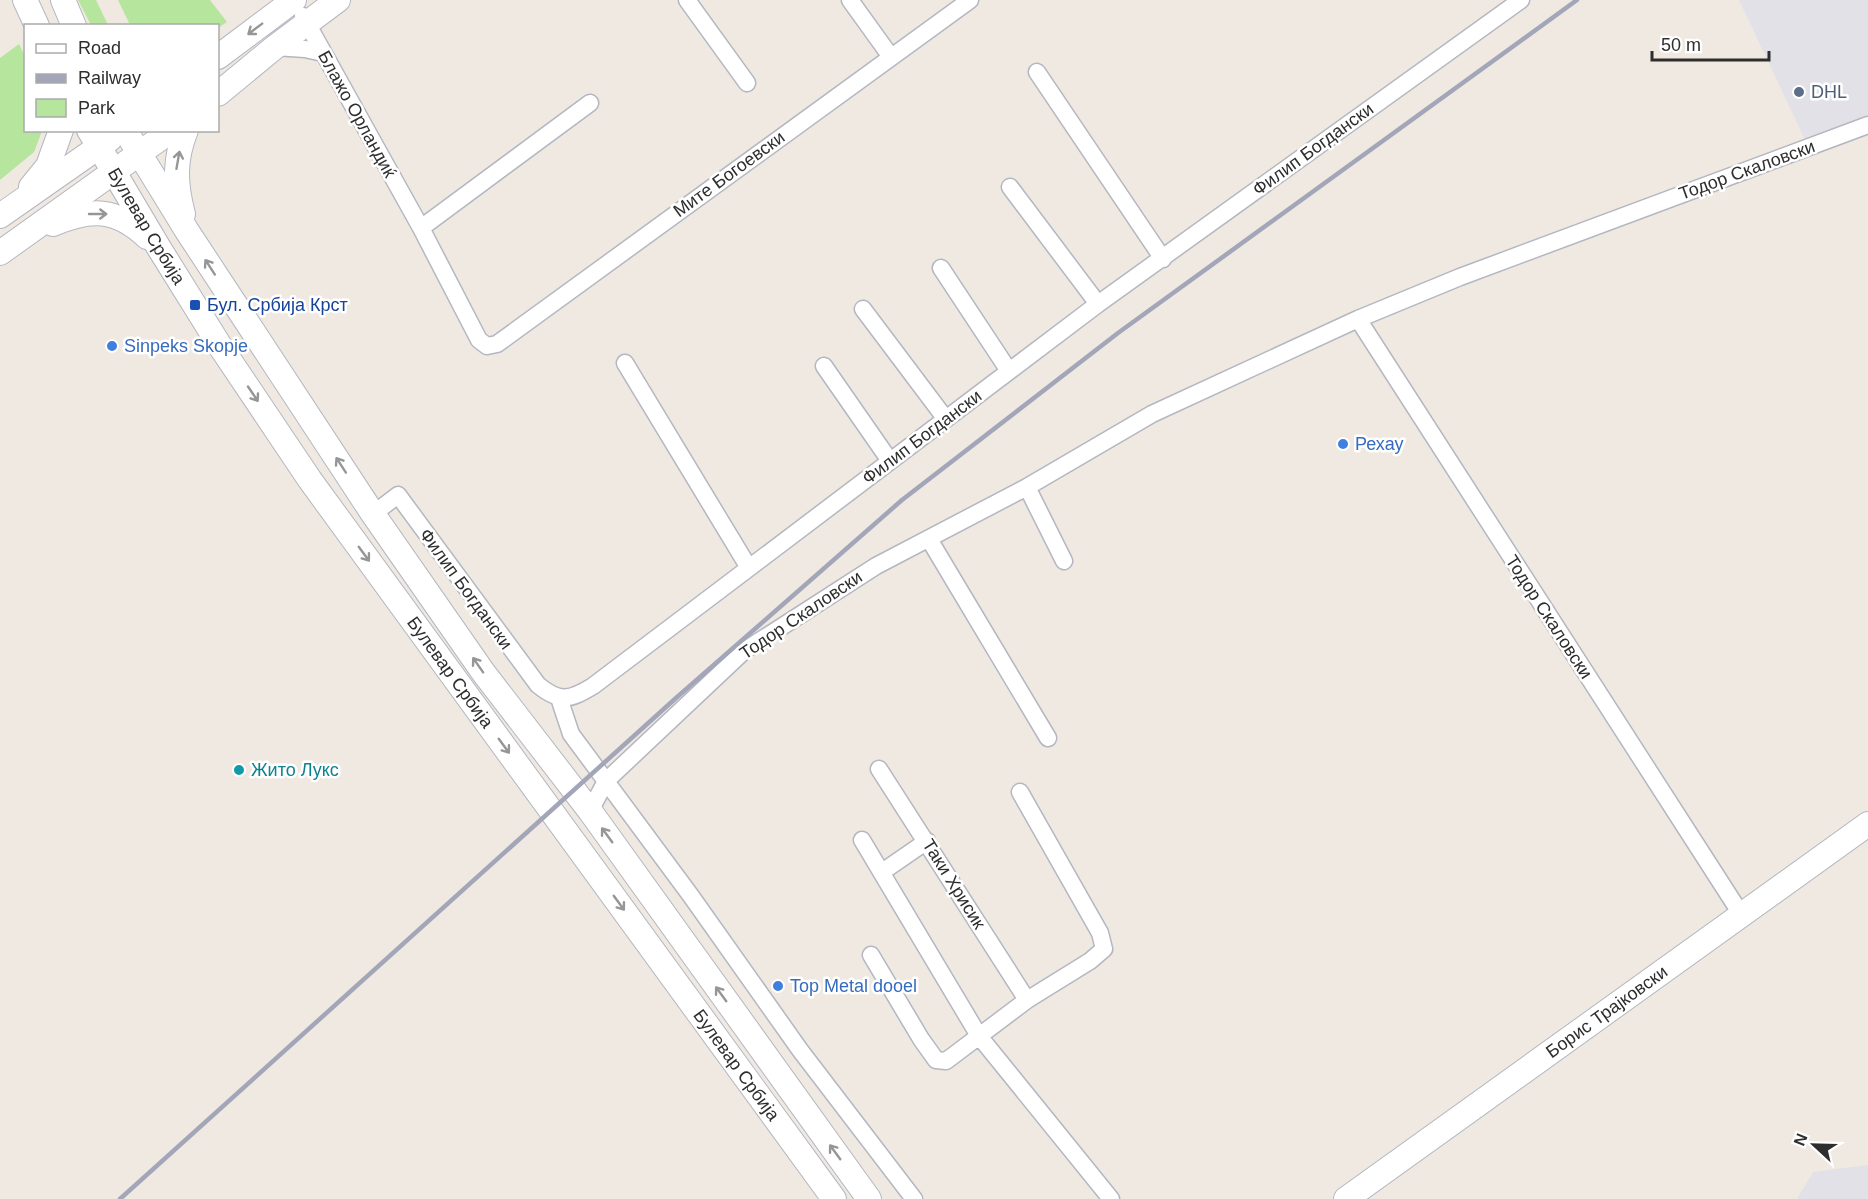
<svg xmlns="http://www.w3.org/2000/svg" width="1868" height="1199" font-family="Helvetica,sans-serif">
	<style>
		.industrial { fill: #e3e1e8 }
		.green { fill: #b6e59e }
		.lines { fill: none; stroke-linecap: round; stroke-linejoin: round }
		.street-casing { stroke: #b4b7c1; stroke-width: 19 }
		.secondary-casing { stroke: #b4b7c1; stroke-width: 26 }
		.street { stroke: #fff; stroke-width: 16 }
		.secondary { stroke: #fff; stroke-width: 24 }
		.rail { stroke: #a3a6b8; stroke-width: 4.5 }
		.oneway { stroke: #969696 }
		.service-dot { fill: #5c6f8a; stroke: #fff; stroke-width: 2 }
		.transit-dot { fill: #1a4fb4; stroke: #fff; stroke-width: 2 }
		.shop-dot { fill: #3f7fe0; stroke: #fff; stroke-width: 2 }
		.culture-dot { fill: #0f9aa8; stroke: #fff; stroke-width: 2 }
		.labels { text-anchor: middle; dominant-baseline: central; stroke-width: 5; stroke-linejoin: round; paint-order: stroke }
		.service-label { font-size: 18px; fill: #4e5e75; stroke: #fff; text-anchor: start }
		.street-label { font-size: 18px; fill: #2e2e2e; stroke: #fff }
		.transit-label { font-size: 18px; fill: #164399; stroke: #fff; text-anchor: start }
		.shop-label { font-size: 18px; fill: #366cbe; stroke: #fff; text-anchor: start }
		.culture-label { font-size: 18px; fill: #0d838f; stroke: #fff; text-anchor: start }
	</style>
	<rect width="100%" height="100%" fill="#efe9e1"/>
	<path class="industrial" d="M1739,0H1868V123L1808,146Z
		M1868,1165V1199H1797L1813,1172Z"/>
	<path class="green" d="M78,0H96L108,25H91Z
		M118,0H210L227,22L218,28V26L130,25Z
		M19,44L25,56L26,130L42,131L34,152L0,180V58Z"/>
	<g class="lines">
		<g class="street-casing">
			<path id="street" d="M687,0L747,83
				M850,0L891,57
				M303,16L421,228L479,340L487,346L497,344L970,0
				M275,47L305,49L323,53
				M1037,72L1163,259
				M1010,187L1098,304
				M421,228L590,103
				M941,268L1009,371
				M863,309L945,418
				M1358,319L1741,914
				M625,363L749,568
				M824,366L890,461
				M1027,487L1064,561
				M373,514L398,495L538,685C560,703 570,700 593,686L1098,304L1521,0
				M929,539L1048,738
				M559,698L571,734L691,896L800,1050L914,1199
				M879,769L1027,1000
				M590,811L606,781L744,651L876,566L1027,487L1152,414L1358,319L1460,277L1868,125
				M862,840L979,1036L1111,1199
				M882,872L927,841
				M871,955L921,1039L936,1060L946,1061L1027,1000L1090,961L1104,949L1100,933L1020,792"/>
		</g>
		<g class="secondary-casing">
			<g id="secondary">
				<path d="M25,0L37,26"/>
				<path d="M63,0L74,26"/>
				<path d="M218,57L294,0"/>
				<path d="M218,94L275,47L338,0"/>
				<path id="s1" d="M89,130L159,248L220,346L310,480L834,1199"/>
				<path d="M125,130L187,231L373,514L483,672L590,811L869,1199"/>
				<path d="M31,187L48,166L61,130"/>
				<path d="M183,214C175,184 174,160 186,130"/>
				<path d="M0,216L110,139"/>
				<path d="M53,224C91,208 116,208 147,237"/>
				<path d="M0,253L172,130"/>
				<path id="s2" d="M1346,1199L1868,824"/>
			</g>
		</g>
		<use href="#street" class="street"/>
		<use href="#secondary" class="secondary"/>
		<path class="rail" d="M120,1199L676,698L902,500L1118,333L1577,0"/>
	</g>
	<defs><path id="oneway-shaft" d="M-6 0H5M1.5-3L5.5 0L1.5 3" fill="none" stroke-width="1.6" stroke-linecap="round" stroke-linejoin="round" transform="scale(1.5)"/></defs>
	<g class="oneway">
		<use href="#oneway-shaft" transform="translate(255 29) rotate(143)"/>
		<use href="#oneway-shaft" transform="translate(178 160) rotate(-80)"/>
		<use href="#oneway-shaft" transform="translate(98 214)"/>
		<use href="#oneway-shaft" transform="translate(210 267) rotate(-123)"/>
		<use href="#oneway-shaft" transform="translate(253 394) rotate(56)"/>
		<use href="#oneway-shaft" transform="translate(341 465) rotate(-123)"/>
		<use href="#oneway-shaft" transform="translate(364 554) rotate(54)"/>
		<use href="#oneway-shaft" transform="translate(478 665) rotate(-125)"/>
		<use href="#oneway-shaft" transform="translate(504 746) rotate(54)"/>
		<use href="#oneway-shaft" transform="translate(607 835) rotate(-126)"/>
		<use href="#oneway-shaft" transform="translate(619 903) rotate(54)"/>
		<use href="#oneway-shaft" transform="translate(721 994) rotate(-126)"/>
		<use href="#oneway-shaft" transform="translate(835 1152) rotate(-126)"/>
	</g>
	<circle class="service-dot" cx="1799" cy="92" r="6"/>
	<rect class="transit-dot" x="189" y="299" width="12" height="12" rx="3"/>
	<g class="shop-dot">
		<circle cx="112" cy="346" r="6"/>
		<circle cx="1343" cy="444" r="6"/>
		<circle cx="778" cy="986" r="6"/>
	</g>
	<circle class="culture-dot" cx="239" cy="770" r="6"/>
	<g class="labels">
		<g class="service-label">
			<text x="1811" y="92">DHL</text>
		</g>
		<g class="street-label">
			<text transform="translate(357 114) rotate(61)">Блажо Орландиќ</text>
			<text transform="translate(1313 149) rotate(-36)">Филип Богдански</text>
			<text transform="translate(1747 170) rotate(-20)">Тодор Скаловски</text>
			<text transform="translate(729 174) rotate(-36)">Мите Богоевски</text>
			<text stroke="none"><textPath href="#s1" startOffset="112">Булевар Србија</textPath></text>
			<text transform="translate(922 437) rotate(-37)">Филип Богдански</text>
			<text transform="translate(466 589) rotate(54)">Филип Богдански</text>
			<text transform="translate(801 615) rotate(-34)">Тодор Скаловски</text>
			<text transform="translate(1549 617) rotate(57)">Тодор Скаловски</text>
			<text stroke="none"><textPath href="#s1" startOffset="652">Булевар Србија</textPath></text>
			<text transform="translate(954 884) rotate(58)">Таки Хрисик</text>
			<text stroke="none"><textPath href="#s2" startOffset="321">Борис Трајковски</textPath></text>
			<text stroke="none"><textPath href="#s1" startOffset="1138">Булевар Србија</textPath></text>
		</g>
		<g class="transit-label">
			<text x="207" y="305">Бул. Србија Крст</text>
		</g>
		<g class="shop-label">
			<text x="124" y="346">Sinpeks Skopje</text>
			<text x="1355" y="444">Рехау</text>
			<text x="790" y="986">Top Metal dooel</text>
		</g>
		<g class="culture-label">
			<text x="251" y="770">Жито Лукс</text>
		</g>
	</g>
	<rect x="24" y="24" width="195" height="108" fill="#ffffff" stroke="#ababab" stroke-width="1.5"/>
	<rect x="36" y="44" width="30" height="9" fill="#ffffff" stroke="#ababab" stroke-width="1.5"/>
	<text x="78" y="54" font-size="18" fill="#2e2e2e">Road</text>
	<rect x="36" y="74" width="30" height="9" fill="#a3a6b8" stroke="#ababab" stroke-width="1.5"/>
	<text x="78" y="84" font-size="18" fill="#2e2e2e">Railway</text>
	<rect x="36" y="99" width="30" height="18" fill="#b6e59e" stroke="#ababab" stroke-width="1.5"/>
	<text x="78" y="114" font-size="18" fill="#2e2e2e">Park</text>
	<g transform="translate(1814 1145) rotate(292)" stroke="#ffffff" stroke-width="4.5" paint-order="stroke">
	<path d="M0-4.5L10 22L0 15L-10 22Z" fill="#2e2e2e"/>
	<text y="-9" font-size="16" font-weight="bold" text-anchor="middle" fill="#2e2e2e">N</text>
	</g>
	<path d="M1652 51v9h117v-9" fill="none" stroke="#2e2e2e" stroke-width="3"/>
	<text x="1661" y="51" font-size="18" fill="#2e2e2e" stroke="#ffffff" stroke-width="4.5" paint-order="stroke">50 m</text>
</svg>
